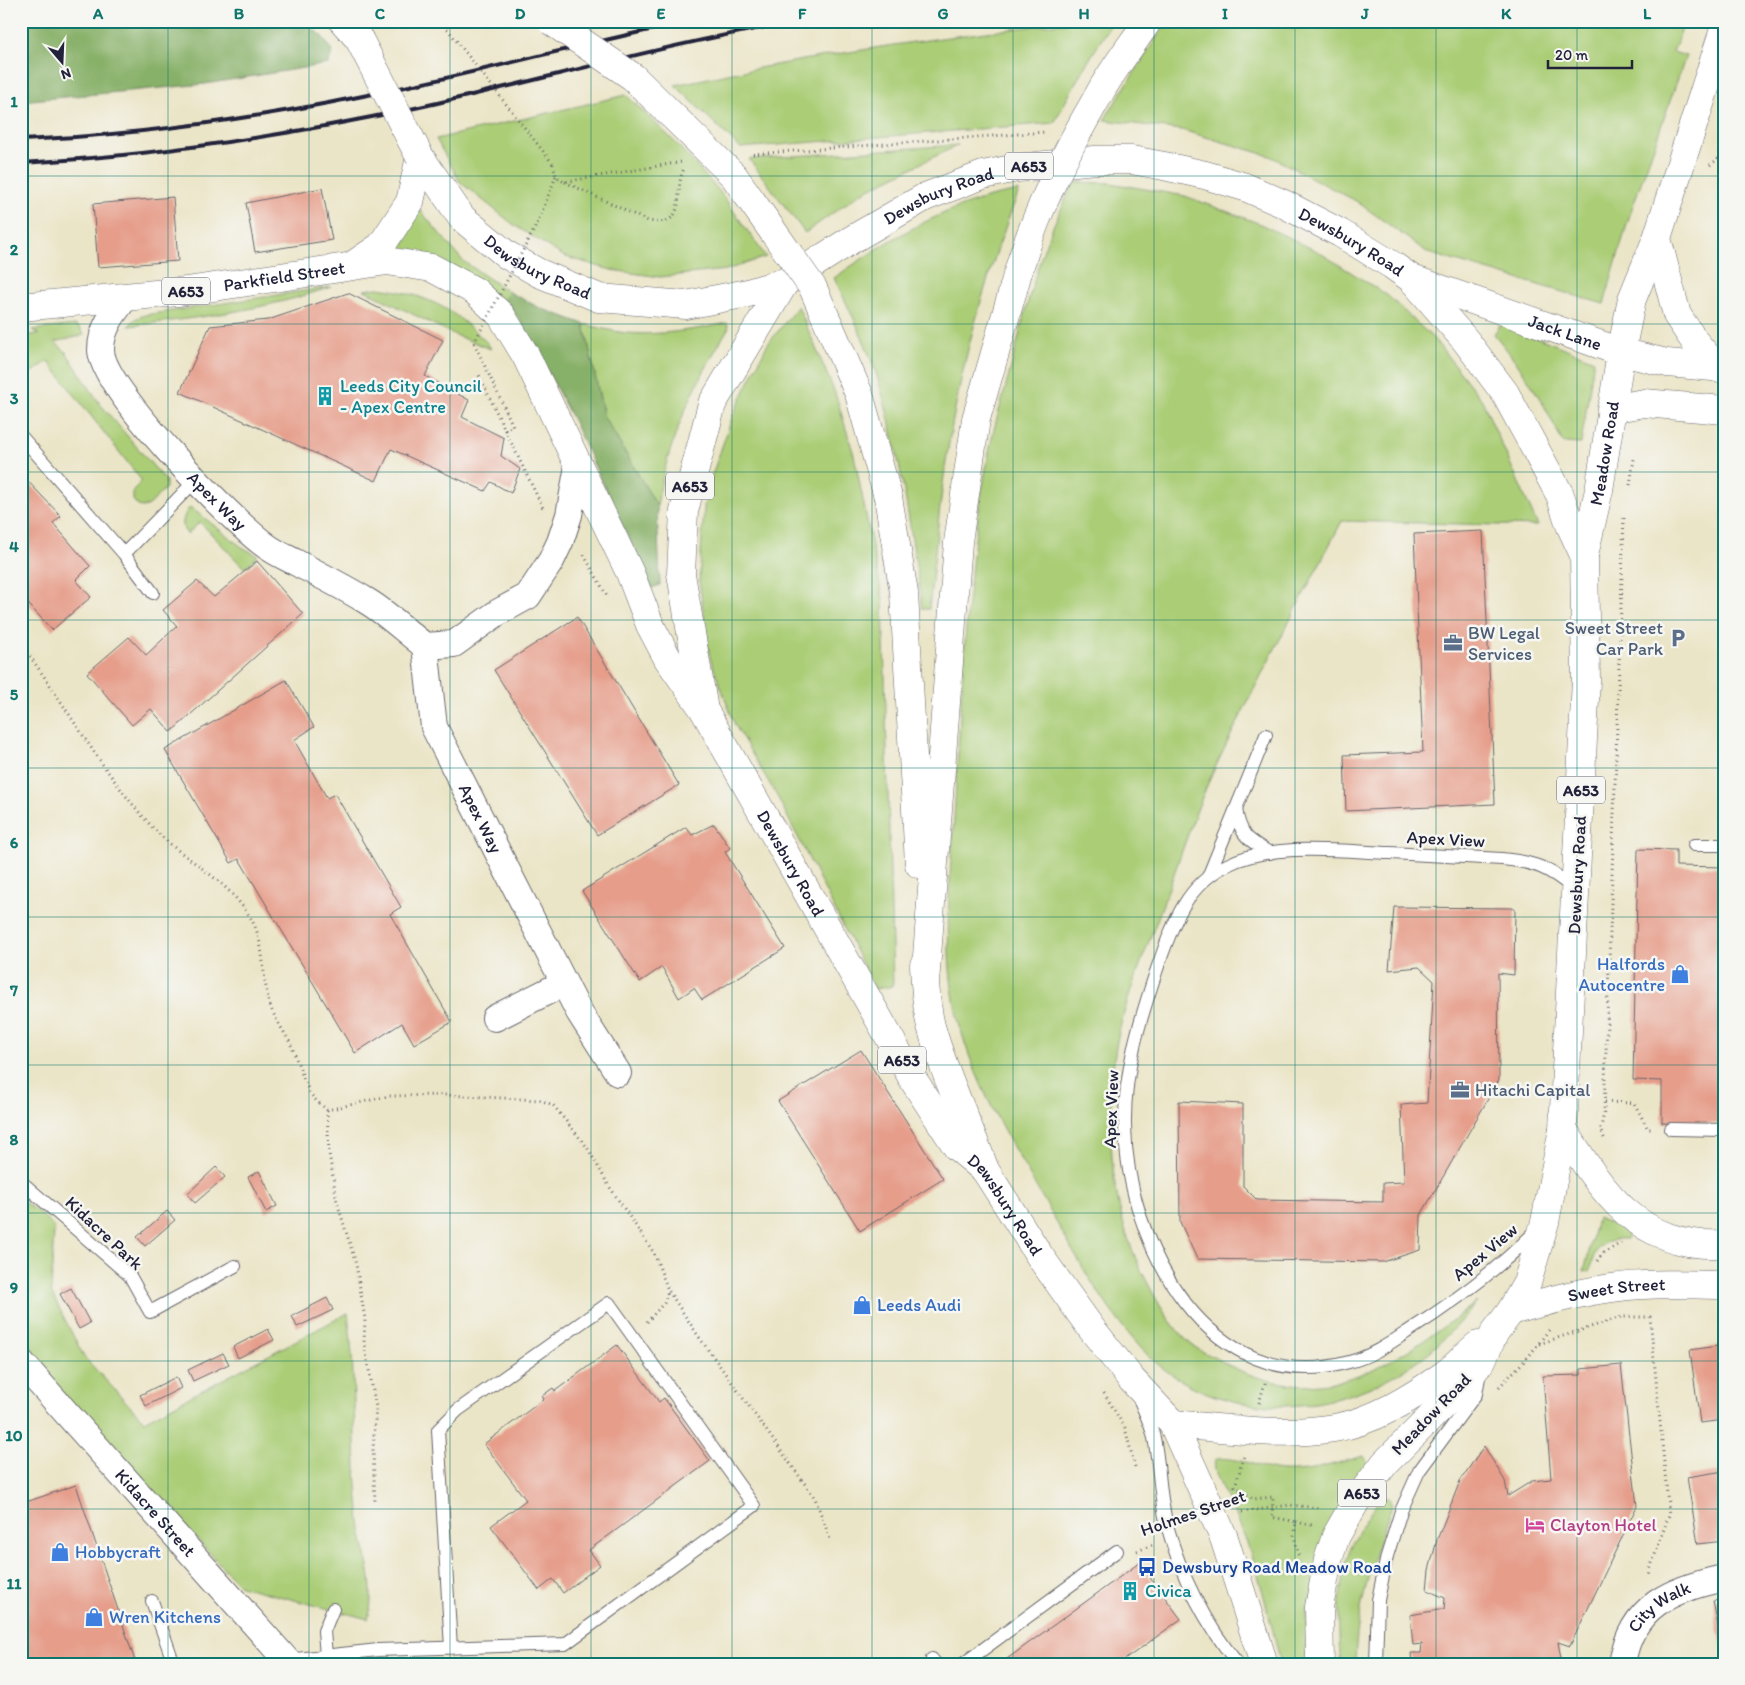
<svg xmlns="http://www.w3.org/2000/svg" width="1745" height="1685" font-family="Itim,sans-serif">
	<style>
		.green { fill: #aacd76; stroke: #667858 }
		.forest { fill: #87b067; stroke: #546951 }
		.building { fill: #e69e8b }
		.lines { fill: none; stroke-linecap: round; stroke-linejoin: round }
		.service-casing { stroke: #68666c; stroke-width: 14 }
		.minor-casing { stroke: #68666c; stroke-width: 28 }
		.tertiary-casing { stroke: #68666c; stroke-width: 29 }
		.primary-casing { stroke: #68666c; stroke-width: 29 }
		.motorway-casing { stroke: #68666c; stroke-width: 29 }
		.path { stroke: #68666c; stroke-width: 3; stroke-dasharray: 1 4; stroke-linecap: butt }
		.service { stroke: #fff; stroke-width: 12 }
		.minor { stroke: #fff; stroke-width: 26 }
		.tertiary { stroke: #fff; stroke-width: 28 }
		.primary { stroke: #fff; stroke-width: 28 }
		.motorway { stroke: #fff; stroke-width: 28 }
		.rail { stroke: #22223b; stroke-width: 4 }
		.primary-bridge-casing { stroke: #68666c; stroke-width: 29; stroke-linecap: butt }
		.motorway-bridge-casing { stroke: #68666c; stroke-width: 29; stroke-linecap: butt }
		.path-bridge { stroke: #68666c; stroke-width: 3; stroke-dasharray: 1 4; stroke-linecap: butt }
		.primary-bridge { stroke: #fff; stroke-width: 28 }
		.motorway-bridge { stroke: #fff; stroke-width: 28 }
		.grid { fill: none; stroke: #0f766e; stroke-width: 1; stroke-opacity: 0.55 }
		.labels { text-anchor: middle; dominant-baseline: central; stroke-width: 5; stroke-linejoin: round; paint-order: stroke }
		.shield { fill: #f6f6f2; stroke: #626272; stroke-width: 1 }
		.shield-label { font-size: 16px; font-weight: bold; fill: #22223b }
		.street-label { font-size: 18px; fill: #22223b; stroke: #f6f6f2 }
		.culture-label { font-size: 18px; fill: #0d838f; stroke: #f6f6f2; text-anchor: start }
		.service-label { font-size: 18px; fill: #4e5e75; stroke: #f6f6f2; text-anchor: start }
		.shop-label { font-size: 18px; fill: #366cbe; stroke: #f6f6f2; text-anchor: start }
		.hotel-label { font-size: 18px; fill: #b23c85; stroke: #f6f6f2; text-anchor: start }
		.transit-label { font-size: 18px; fill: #164399; stroke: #f6f6f2; text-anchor: start }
		.neatline { fill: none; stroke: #0f766e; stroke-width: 2 }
		.grid-label { font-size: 16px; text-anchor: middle; font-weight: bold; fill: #0f766e }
	</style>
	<rect width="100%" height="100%" fill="#f6f6f2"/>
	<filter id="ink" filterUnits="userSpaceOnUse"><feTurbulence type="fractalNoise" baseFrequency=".02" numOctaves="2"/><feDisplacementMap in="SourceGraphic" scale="10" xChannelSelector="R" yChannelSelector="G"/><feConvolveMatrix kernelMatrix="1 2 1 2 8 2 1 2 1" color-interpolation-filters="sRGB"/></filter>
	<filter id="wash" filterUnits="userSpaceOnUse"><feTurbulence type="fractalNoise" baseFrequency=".0096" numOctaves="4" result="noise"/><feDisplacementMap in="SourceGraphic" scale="20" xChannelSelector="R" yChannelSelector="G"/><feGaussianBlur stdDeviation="1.12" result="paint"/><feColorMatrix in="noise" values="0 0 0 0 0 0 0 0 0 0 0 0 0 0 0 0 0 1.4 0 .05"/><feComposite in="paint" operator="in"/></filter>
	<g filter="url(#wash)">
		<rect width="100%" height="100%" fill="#ebe5c7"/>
		<path class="green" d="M1082,21H1113L1081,73L1054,123L740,148L675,85C810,56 946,35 1082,21Z
			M1167,21H1487L1683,26L1673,52L1686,56L1630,214L1604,304L1428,253L1356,201L1270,156L1182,130L1104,120Z
			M626,95L674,141L721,193L766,257L726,270L660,277L611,270L563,256L514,225L460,182L436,139Z
			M958,145L861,193L805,233L749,159Z
			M1074,182L1110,183L1185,196L1258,223L1317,251L1387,295L1434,339L1482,400L1538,526L1342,521C1299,604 1254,686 1214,770C1193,815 1178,865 1160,912C1142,962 1118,1014 1113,1069C1107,1137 1111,1208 1141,1270C1154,1296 1170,1327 1192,1345C1200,1351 1210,1355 1219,1360C1322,1418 1394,1364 1477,1302C1457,1325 1438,1348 1413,1364C1329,1421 1209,1425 1138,1345C1099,1301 1070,1246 1041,1195C1003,1129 962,1064 952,987C943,920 953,852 956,784C963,674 967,562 989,453C993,429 1001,405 1007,382C1019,338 1029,292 1044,249C1052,226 1064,204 1074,182Z
			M1019,191C991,262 969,335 955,409C942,475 936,543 929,609H922C912,534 901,458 880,386C869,348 851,313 834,278C878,247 925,217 977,201C990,196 1005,194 1019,191Z
			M418,208L463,261L509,292L504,299L520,318L544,364L517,322L397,253L394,244Z
			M331,287C265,310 198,318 129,326L135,319L145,315Z
			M377,288C414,292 445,303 472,329C479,335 487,341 491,349L455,335L364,290Z
			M798,306L835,393L854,455L883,600L893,986L875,989L777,796L735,725L710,658L699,581L705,495L733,415L767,345Z
			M727,323L729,327C694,386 668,438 657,506L604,417L584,324C596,327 607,330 619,332C651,337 695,330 727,323Z
			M1501,323L1594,360L1581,444L1563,443C1544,403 1523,368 1494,334Z
			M75,325L80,328L84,335L55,342L66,352L100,404L166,481V488C155,496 151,511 138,506L133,500V490L142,481L48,361L33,372L28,370L21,352V336L39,334L32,330Z
			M190,507L242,547L257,555V557L244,568L200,522L187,534C179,526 184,514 190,507Z
			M21,1200L38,1212L54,1227L51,1292L84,1357L144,1421L348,1313C357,1382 352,1452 360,1521C364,1553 377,1587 368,1619L240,1586L42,1371L21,1325Z
			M1597,1218L1629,1233L1627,1239C1603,1237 1593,1250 1590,1271L1584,1272Z
			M1364,1456L1368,1463L1356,1480L1306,1612L1307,1664H1281C1269,1615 1258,1567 1238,1520C1232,1506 1211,1474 1215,1460C1226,1454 1260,1467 1274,1470C1306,1475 1335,1463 1364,1456Z
			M1384,1497L1389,1498L1392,1506C1373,1556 1356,1610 1355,1664H1341C1337,1631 1338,1583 1349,1552C1356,1533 1369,1515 1380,1498Z"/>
		<path class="forest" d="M21,21H300L320,34L333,51L328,64L205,84L21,101Z
			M509,292L540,308L584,324L604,417L657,506L660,585L652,588L573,420L520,318L504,299Z"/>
		<g id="blocks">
			<path class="building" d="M322,188L332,240L255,252L246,203Z
				M173,197L178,261L98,267L93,204Z
				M348,293L443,340L425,376L469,400L462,417L504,438L501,456L520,469L511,493L491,482L485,491L391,449L376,481L180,392L210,326L268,320Z
				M21,474L61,516L53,523L90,566L76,580L91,597L52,630L21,596Z
				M1483,531L1495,804L1346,811L1344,755L1423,752L1414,534Z
				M257,561L303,614L171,732L151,709L132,725L87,673L129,637L146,655L177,626L163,610L197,581L214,597Z
				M577,617L679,785L597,835L494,670Z
				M286,680L314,727L294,740L327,798L335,794L401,907L390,914L452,1022L414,1044L402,1023L355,1053L239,859L231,863L165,750Z
				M714,824L730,848L725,852L785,948L702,1000L694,988L679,998L662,967L640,982L582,891L686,827L692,835Z
				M1638,849L1676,850V866L1724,867V1124L1662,1123V1081L1633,1080Z
				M1394,907L1515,908L1514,975L1498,973L1499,1080L1421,1215L1420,1250L1383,1262L1197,1259L1180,1222L1179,1101L1243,1104V1186L1257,1200L1383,1202V1183L1404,1182L1401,1105L1427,1103L1434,981L1419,967L1389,970Z
				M861,1050L943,1179L860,1231L778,1101Z
				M216,1167L225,1177L195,1203L187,1194Z
				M259,1171L277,1206L266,1212L248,1177Z
				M167,1211L175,1220L145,1246L137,1237Z
				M71,1288L90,1323L79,1329L60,1294Z
				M327,1298L333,1310L297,1327L292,1316Z
				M268,1329L274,1340L238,1358L233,1347Z
				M617,1345L659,1402L664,1398L710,1461L589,1550L600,1565L563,1593L553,1579L539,1590L491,1526L526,1500L484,1444L544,1399L542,1396L553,1388L555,1391Z
				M1724,1345V1420L1700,1423L1690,1350Z
				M223,1353L229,1364L193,1381L188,1370Z
				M1621,1365L1637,1506L1570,1646L1558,1642L1562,1664H1412L1411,1653H1421L1422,1644L1413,1645L1410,1615L1444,1609L1445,1598L1427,1590L1429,1570L1437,1540L1460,1481L1484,1446L1505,1481L1508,1496L1532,1481L1551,1479L1543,1376L1581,1375V1369Z
				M176,1377L181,1388L146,1406L140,1395Z
				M1724,1471V1541L1698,1544L1687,1477Z
				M76,1485L115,1601L136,1664H21V1489L26,1502Z
				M1139,1563L1181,1619L1123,1661L1125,1664H1000Z
				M1724,1599V1651H1723L1713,1601Z"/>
		</g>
	</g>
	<g filter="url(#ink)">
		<use href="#blocks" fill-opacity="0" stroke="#68666c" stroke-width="1"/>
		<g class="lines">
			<g class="service-casing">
				<path id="service" d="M21,436L124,554L195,481
					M124,554L153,593
					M1236,809C1240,836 1248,840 1270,853
					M1694,845H1724
					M1208,877L1266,735
					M1671,1129L1724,1130
					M21,1184L25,1185L130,1276L150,1312L235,1266
					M1536,1231C1497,1270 1453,1303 1407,1332C1389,1344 1370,1357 1349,1362C1209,1401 1126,1243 1125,1125C1124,1070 1140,1020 1157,969C1172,927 1184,886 1227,865C1272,842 1341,851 1390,853C1428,855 1465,857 1502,859C1535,862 1549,868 1574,889
					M1139,1398C1144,1411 1151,1424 1154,1438C1160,1466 1159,1496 1167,1525C1181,1577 1204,1622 1238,1664
					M152,1601L174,1664
					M326,1656L324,1631L333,1609
					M932,1659L936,1664
					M287,1660L378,1650L565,1644L754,1506L609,1303L458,1410L438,1430L451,1648
					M963,1664L1117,1551
					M1376,1664L1378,1600L1387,1556L1401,1511L1419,1471L1476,1394L1480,1372"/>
			</g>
			<g class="minor-casing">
				<g id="minor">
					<path id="s1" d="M126,297C113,313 101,329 101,350C102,390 231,520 265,545C274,552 285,557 295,562C318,574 342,586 365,600C386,612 405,631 425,646L454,644L497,613L528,596L551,561L560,542L569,515L578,466"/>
					<path id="s2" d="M425,646L434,727L579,1012L618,1073"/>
					<path d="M495,1018L564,983"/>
					<path id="s3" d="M21,1362L290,1664"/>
					<path id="s4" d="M1622,1664C1631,1605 1672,1589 1724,1578"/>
				</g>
			</g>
			<g class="tertiary-casing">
				<g id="tertiary">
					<path id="s5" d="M1412,279L1621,352L1667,363L1724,368"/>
					<path d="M1611,409L1644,403L1724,410"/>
					<path d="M1563,1129C1603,1193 1639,1249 1724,1244"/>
					<path id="s6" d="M1511,1311C1554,1299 1599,1287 1643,1285C1670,1283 1697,1285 1724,1285"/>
				</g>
			</g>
			<g class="primary-casing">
				<g id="primary">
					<path d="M343,21L359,39"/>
					<path id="s7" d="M420,157L462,218L507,255L539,273L599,298L686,305L748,293L785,282L851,240L925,197L983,175L1017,168L1095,160H1132L1164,166L1205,175L1245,187L1284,204L1340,233L1392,265L1412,279L1466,341L1505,393L1560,495L1570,525L1584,555L1586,680L1563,1129L1545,1222L1527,1283L1511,1311L1495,1332L1482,1360L1463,1385L1385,1463L1356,1501L1336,1536L1328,1560L1319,1607L1320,1664"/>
					<path d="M353,265L381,246L410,202L420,157"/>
					<path id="s8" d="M21,307L187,291L387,261L432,268L475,291L501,315L526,356L630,573L650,625L668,659L704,710L914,1081L957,1147L985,1170L1041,1258L1091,1328L1132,1380L1173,1424L1224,1538L1264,1664"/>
					<path id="s9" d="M1584,555L1599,490L1621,352"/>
					<path d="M703,704L681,574L684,511L712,404L785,282"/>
					<path d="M1173,1424C1225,1428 1282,1437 1334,1428C1373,1422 1411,1398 1444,1375C1456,1367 1466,1354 1478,1345"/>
				</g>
			</g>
			<g class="motorway-casing">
				<path id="motorway" d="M1657,238L1677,315L1695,342L1717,368
					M1621,352L1632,299L1657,238L1724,29
					M888,497L904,593L919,864
					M924,965C925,985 926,1007 931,1026C944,1075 968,1122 985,1170
					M925,983L958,542L976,419L1013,290"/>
			</g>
			<path class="path" d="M753,154L1045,132
				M553,164L556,176L564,182L682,162
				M1710,165L1718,159L1724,144
				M565,182L648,221C692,228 671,189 685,167
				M474,343L513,426L505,430L478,373
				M505,430L543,508
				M1630,485L1634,459
				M584,555L608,598
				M21,644C67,706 103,775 156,831C188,863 225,877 250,917C266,943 261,973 269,1001C273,1018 284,1030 291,1045C297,1059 305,1087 313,1097C317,1102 323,1106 327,1110L389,1096L446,1095L540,1100L553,1105L587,1147L609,1186L654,1253L668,1290L699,1337L815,1498L830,1539
				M1605,1102L1634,1103L1648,1129H1651
				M327,1110L329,1153L337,1202L356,1264L365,1319L364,1343L376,1407L373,1450L375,1503
				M1604,1138L1601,1128L1604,1112L1624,516
				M1597,1261L1603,1253L1621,1243
				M647,1322L664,1303L668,1291
				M1539,1344L1621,1317H1650L1669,1515L1651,1566L1649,1576
				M1499,1387L1529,1356L1549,1330
				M1104,1393L1125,1428L1135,1467
				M1259,1403L1266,1380
				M1244,1457L1235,1486L1253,1499L1273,1497L1272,1517L1296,1522L1294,1536L1299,1558
				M1242,1512L1290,1505L1320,1508
				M1296,1522L1312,1525
				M1137,1551L1152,1545"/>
			<use href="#service" class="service"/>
			<use href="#minor" class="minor"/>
			<use href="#tertiary" class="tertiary"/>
			<use href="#primary" class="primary"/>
			<use href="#motorway" class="motorway"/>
			<path class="rail" d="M21,140C153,135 286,114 414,85C507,65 598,40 691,21
				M21,163C154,156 285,136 415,108C543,80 669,43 799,21"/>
			<g class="primary-bridge-casing">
				<path id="primary-bridge" d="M359,39L420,157"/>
			</g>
			<g class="motorway-bridge-casing">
				<path id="motorway-bridge" d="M551,21L633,77L734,176L813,288L859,394L888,497
					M1013,290C1030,223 1062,158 1097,98C1111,71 1131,46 1148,21"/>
			</g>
			<path class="path-bridge" d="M441,21L553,164
				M474,343L538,222L556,176"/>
			<use href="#primary-bridge" class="primary-bridge"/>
			<use href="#motorway-bridge" class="motorway-bridge"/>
		</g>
	</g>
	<path class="grid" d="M168,21V1664M309,21V1664M450,21V1664M591,21V1664M732,21V1664M872,21V1664M1013,21V1664M1154,21V1664M1295,21V1664M1436,21V1664M1577,21V1664M21,176H1724M21,324H1724M21,472H1724M21,620H1724M21,768H1724M21,917H1724M21,1065H1724M21,1213H1724M21,1361H1724M21,1509H1724"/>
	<defs>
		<g id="building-bare" transform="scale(1.5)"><path d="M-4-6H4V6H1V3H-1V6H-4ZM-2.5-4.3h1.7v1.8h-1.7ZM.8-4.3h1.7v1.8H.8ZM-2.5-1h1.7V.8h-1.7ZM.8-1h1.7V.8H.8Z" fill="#0f9aa8" stroke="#f6f6f2" stroke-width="2.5" paint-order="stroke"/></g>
		<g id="parking-bare" transform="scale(1.5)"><path d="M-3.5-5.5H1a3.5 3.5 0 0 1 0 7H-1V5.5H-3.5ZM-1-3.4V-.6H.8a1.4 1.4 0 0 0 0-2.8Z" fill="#5c6f8a" stroke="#f6f6f2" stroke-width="2.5" paint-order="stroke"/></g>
		<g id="office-bare" transform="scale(1.5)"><path d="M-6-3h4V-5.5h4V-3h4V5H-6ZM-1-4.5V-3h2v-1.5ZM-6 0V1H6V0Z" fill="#5c6f8a" stroke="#f6f6f2" stroke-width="2.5" paint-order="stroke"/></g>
		<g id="shop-bare" transform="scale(1.5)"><path d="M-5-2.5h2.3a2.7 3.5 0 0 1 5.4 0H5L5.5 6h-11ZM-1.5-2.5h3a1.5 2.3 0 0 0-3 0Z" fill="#3f7fe0" stroke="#f6f6f2" stroke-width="2.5" paint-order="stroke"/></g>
		<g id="hotel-bare" transform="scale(1.5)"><path d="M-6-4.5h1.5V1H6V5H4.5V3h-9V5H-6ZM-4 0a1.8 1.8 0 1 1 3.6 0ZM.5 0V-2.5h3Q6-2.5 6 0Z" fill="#d1479c" stroke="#f6f6f2" stroke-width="2.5" paint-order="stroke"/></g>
		<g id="bus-bare" transform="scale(1.5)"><path d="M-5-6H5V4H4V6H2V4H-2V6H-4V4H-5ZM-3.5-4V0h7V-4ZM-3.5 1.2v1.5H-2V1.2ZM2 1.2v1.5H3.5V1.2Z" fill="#1a4fb4" stroke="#f6f6f2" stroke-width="2.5" paint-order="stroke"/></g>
	</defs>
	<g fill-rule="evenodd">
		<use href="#building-bare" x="325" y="396"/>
		<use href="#parking-bare" x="1678" y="638"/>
		<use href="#office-bare" x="1453" y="643"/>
		<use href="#shop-bare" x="1680" y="974"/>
		<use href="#office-bare" x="1460" y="1090"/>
		<use href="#shop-bare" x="862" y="1305"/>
		<use href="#hotel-bare" x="1535" y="1525"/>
		<use href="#shop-bare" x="60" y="1552"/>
		<use href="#bus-bare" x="1147" y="1567"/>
		<use href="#building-bare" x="1130" y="1591"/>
		<use href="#shop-bare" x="94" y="1617"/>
	</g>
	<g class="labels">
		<g class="shield">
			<rect x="1005" y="152.5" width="48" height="27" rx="4"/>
			<rect x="162" y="277.5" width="48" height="27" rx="4"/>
			<rect x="666" y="472.5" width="48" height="27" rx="4"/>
			<rect x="1557" y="776.5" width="48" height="27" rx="4"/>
			<rect x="878" y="1046.5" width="48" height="27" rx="4"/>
			<rect x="1338" y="1479.5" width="48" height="27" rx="4"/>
		</g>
		<g class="shield-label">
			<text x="1029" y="166">A653</text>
			<text x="186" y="291">A653</text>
			<text x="690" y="486">A653</text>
			<text x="1581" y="790">A653</text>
			<text x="902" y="1060">A653</text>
			<text x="1362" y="1493">A653</text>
		</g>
		<g class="street-label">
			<text stroke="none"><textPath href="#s7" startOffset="600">Dewsbury Road</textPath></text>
			<text stroke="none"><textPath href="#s7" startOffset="1035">Dewsbury Road</textPath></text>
			<text stroke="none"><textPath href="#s7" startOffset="165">Dewsbury Road</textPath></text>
			<text stroke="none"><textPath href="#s8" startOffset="265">Parkfield Street</textPath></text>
			<text stroke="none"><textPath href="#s5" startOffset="162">Jack Lane</textPath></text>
			<text stroke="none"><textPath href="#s9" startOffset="104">Meadow Road</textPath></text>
			<text stroke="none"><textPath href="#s1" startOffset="252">Apex Way</textPath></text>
			<text stroke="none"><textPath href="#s2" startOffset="184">Apex Way</textPath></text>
			<text transform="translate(1446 839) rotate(3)">Apex View</text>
			<text stroke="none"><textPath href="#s8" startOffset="1120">Dewsbury Road</textPath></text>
			<text transform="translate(1577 875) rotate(-87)">Dewsbury Road</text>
			<text transform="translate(1111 1109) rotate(-88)">Apex View</text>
			<text stroke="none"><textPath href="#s8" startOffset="1525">Dewsbury Road</textPath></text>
			<text transform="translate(104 1233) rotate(43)">Kidacre Park</text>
			<text transform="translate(1485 1252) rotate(-40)">Apex View</text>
			<text stroke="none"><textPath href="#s6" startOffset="108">Sweet Street</textPath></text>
			<text transform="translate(1431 1414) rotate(-46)">Meadow Road</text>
			<text stroke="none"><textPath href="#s3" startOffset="202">Kidacre Street</textPath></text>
			<text transform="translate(1193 1513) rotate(-19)">Holmes Street</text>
			<text stroke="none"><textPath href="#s4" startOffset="72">City Walk</textPath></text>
		</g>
		<g class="culture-label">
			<text x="340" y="386">Leeds City Council<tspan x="340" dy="21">- Apex Centre</tspan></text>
			<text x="1145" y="1591">Civica</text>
		</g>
		<g class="service-label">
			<text x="1663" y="628" text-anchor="end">Sweet Street<tspan x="1663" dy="21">Car Park</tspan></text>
			<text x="1468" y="633">BW Legal<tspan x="1468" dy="21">Services</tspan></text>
			<text x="1475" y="1090">Hitachi Capital</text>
		</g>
		<g class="shop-label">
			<text x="1665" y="964" text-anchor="end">Halfords<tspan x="1665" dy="21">Autocentre</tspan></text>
			<text x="877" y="1305">Leeds Audi</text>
			<text x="75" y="1552">Hobbycraft</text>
			<text x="109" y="1617">Wren Kitchens</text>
		</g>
		<g class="hotel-label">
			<text x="1550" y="1525">Clayton Hotel</text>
		</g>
		<g class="transit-label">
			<text x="1162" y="1567">Dewsbury Road Meadow Road</text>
		</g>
	</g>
	<rect width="1745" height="1685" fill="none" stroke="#f6f6f2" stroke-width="55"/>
	<g transform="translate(62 62) rotate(161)" stroke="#f6f6f2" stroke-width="4" paint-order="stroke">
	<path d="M0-4L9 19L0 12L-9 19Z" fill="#22223b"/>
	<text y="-8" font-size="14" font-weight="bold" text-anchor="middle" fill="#22223b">N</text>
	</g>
	<path d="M1548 60v8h84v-8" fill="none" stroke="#22223b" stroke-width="2.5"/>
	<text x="1555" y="60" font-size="15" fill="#22223b" stroke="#f6f6f2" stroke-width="4" paint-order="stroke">20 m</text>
	<rect x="28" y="28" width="1690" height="1630" class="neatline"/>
	<g class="grid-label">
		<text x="98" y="19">A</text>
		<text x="239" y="19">B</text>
		<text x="380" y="19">C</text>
		<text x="520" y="19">D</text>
		<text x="661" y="19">E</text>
		<text x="802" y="19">F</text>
		<text x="943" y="19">G</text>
		<text x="1084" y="19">H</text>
		<text x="1225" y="19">I</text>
		<text x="1365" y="19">J</text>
		<text x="1506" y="19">K</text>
		<text x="1647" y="19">L</text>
		<text x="14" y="107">1</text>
		<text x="14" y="255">2</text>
		<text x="14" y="404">3</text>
		<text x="14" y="552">4</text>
		<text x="14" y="700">5</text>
		<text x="14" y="848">6</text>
		<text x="14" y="996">7</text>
		<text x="14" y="1145">8</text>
		<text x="14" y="1293">9</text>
		<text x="14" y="1441">10</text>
		<text x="14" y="1589">11</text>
	</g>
</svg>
